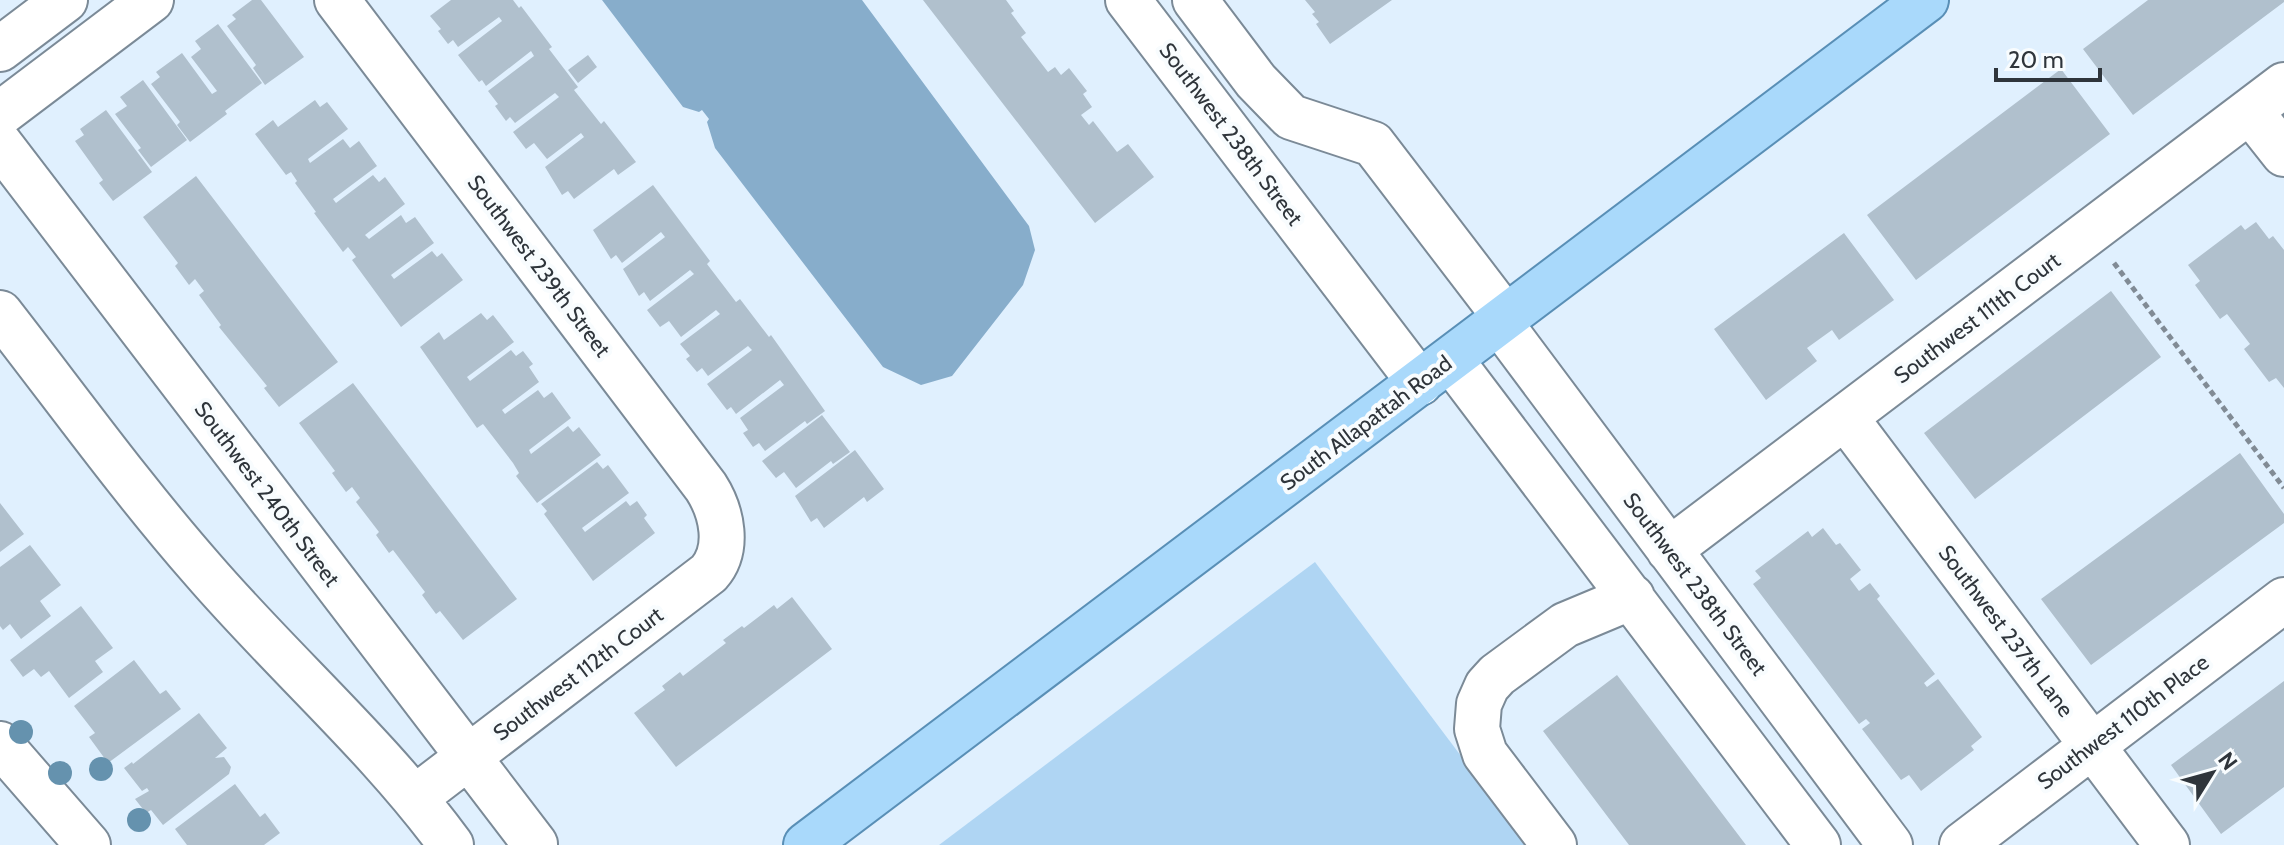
<svg xmlns="http://www.w3.org/2000/svg" width="2284" height="845" font-family="Cabin,sans-serif">
	<style>
		.green { fill: #afd5f3 }
		.water { fill: #87adcb }
		.building { fill: #b0c0cd }
		.lines { fill: none; stroke-linecap: round; stroke-linejoin: round }
		.minor-casing { stroke: #7b8a97; stroke-width: 48 }
		.major-casing { stroke: #598fb6; stroke-width: 48 }
		.path { stroke: #818b95; stroke-width: 5; stroke-dasharray: 6 4; stroke-linecap: butt }
		.minor { stroke: #fff; stroke-width: 44 }
		.major { stroke: #a9d9fb; stroke-width: 44 }
		.tree { fill: #6592ae }
		.labels { text-anchor: middle; dominant-baseline: central; stroke-width: 8; stroke-linejoin: round; paint-order: stroke }
		.street-label { font-size: 22px; fill: #2f353b; stroke: #f8fcfe }
	</style>
	<rect width="100%" height="100%" fill="#e0f0fe"/>
	<path class="green" d="M1315,562L1528,845H939Z"/>
	<path class="water" d="M602,0H862L1029,226L1035,250L1023,285L952,376L921,385L883,367L715,148L707,122L709,119L702,110L699,112L683,107Z"/>
	<path class="building" d="M252,0H261L304,57L265,85L253,68L256,65L227,26L236,19L232,15Z
		M451,0H513L519,8L521,6L552,47L549,49L578,87L574,90L601,124L604,121L636,162L618,175L614,169L574,199L568,191L562,195L545,167L584,137L581,133L547,159L534,143L526,149L513,132L559,97L555,93L515,123L510,117L506,121L495,106L498,104L488,91L534,56L531,51L486,86L482,80L479,82L458,55L502,21L499,17L458,47L453,40L448,44L438,31L441,29L430,16Z
		M923,0H1006L1014,11L1011,13L1026,33L1021,37L1048,72L1055,67L1061,75L1069,68L1087,91L1083,94L1092,107L1081,115L1089,125L1093,121L1117,152L1128,144L1154,177L1095,223Z
		M1305,0H1392L1330,44L1316,24L1319,22L1312,14L1315,12Z
		M2148,0H2284V2L2133,115L2083,49Z
		M218,24L262,83L225,111L227,114L190,142L177,125L180,122L151,84L160,77L156,72L182,53L212,94L217,91L191,57L201,49L195,41Z
		M588,55L597,67L578,83L568,70Z
		M2061,69L2110,134L1916,280L1867,215Z
		M143,80L187,140L151,167L138,150L141,148L115,114L127,106L120,97Z
		M315,100L320,107L327,102L348,129L308,159L310,163L343,139L350,148L359,141L377,166L333,199L336,203L373,175L379,182L385,177L405,204L365,235L369,239L401,215L406,223L415,217L434,243L391,275L394,279L432,251L437,257L442,253L463,280L401,327L352,260L356,257L348,247L343,252L314,213L316,212L295,183L297,181L291,172L286,175L255,134L273,120L278,127Z
		M106,110L152,172L113,201L99,183L103,180L75,141L84,135L80,129Z
		M196,176L338,362L279,407L264,388L267,386L219,327L221,325L199,295L204,291L195,279L189,285L175,266L178,263L143,217Z
		M653,185L710,261L707,264L736,302L740,299L769,337L771,335L825,411L807,424L805,421L765,451L759,443L753,447L743,433L748,430L740,418L784,385L780,380L736,414L731,407L727,410L707,384L752,350L748,346L708,376L702,368L697,372L686,359L690,356L680,344L720,314L716,310L681,337L669,321L660,327L647,310L694,274L690,270L650,301L644,292L639,296L623,269L665,237L661,232L622,263L616,255L611,259L593,230Z
		M2256,222L2269,239L2273,236L2284,250V388L2276,378L2269,382L2244,349L2250,344L2227,314L2220,319L2195,285L2200,281L2188,265L2241,225L2245,230Z
		M1844,233L1894,300L1839,340L1832,330L1807,348L1817,361L1766,400L1714,329Z
		M2111,291L2161,357L1975,499L1924,433Z
		M481,313L487,320L493,315L514,342L467,377L470,381L511,350L516,356L523,351L533,364L529,367L539,382L502,410L505,414L538,390L544,398L552,392L571,418L529,450L531,454L568,426L573,432L579,427L601,455L537,503L516,476L519,473L513,463L483,424L477,428L420,347L439,332L444,340Z
		M353,383L517,599L463,640L440,611L436,614L422,595L425,592L393,550L389,553L376,535L379,532L356,502L360,498L352,487L346,492L332,473L335,471L299,423Z
		M822,415L850,452L833,464L831,461L796,488L784,472L776,478L762,461Z
		M855,450L884,489L867,502L864,497L824,528L817,518L811,522L795,496Z
		M2240,453L2284,514V523L2091,665L2041,599Z
		M597,462L603,469L608,465L629,493L582,528L585,532L626,501L630,506L637,501L647,515L644,518L655,533L593,581L544,514L547,511L541,504Z
		M0,503L24,534L0,552Z
		M1823,528L1836,545L1840,543L1861,570L1850,579L1859,591L1870,583L1880,596L1877,599L1935,674L1924,683L1927,687L1938,679L1982,737L1971,746L1974,750L1921,791L1909,775L1901,780L1862,729L1870,723L1866,719L1859,724L1753,584L1761,578L1755,571L1808,531L1812,537Z
		M30,545L61,585L40,601L51,616L21,639L10,624L3,630L0,626V567Z
		M792,597L832,649L676,767L634,713L665,690L662,686L680,672L683,676L726,643L723,640L742,626L744,628L774,605L777,609Z
		M81,606L113,648L95,661L103,672L69,698L49,671L41,677L34,669L23,677L10,660Z
		M134,660L160,694L166,690L181,709L108,763L89,737L95,733L74,706Z
		M1617,675L1746,845H1629L1543,731Z
		M2284,681V787L2221,834L2171,765Z
		M199,713L227,748L215,758L224,757L231,767L229,774L163,825L151,810L146,813L135,799L149,791L147,788L142,791L124,768L132,762L133,764Z
		M235,784L260,817L265,813L280,833L264,845H187L175,829Z"/>
	<g class="lines">
		<g class="minor-casing">
			<path id="minor" d="M337,0L706,487C722,512 730,549 709,573L416,797
				M1128,0L1420,383
				M1195,0L1256,81L1291,117L1373,144L1506,318
				M0,49L65,0
				M2250,111L2284,154
				M0,114L151,0
				M0,144L535,844
				M0,313C67,399 131,488 203,570C284,664 378,745 451,845
				M1500,323L1890,845
				M1451,360L1818,845
				M1845,417L2167,845
				M1669,550L2284,85
				M0,744L88,845
				M1554,845L1485,754L1477,729L1479,704L1487,686L1497,675L1565,625L1632,597
				M1962,845L2284,600"/>
		</g>
		<g class="major-casing">
			<path id="major" d="M806,845L1926,0"/>
		</g>
		<path class="path" d="M2114,263L2284,488"/>
		<use href="#minor" class="minor"/>
		<use href="#major" class="major"/>
	</g>
	<g class="tree">
		<circle cx="21" cy="732" r="12"/>
		<circle cx="101" cy="769" r="12"/>
		<circle cx="60" cy="773" r="12"/>
		<circle cx="139" cy="820" r="12"/>
	</g>
	<g class="labels">
		<g class="street-label">
			<text transform="translate(1231 134) rotate(53)">Southwest 238th Street</text>
			<text transform="translate(539 266) rotate(53)">Southwest 239th Street</text>
			<text transform="translate(1977 318) rotate(-37)">Southwest 111th Court</text>
			<text transform="translate(1366 423) rotate(-37)">South Allapattah Road</text>
			<text transform="translate(267 494) rotate(53)">Southwest 240th Street</text>
			<text transform="translate(1695 584) rotate(53)">Southwest 238th Street</text>
			<text transform="translate(2006 631) rotate(53)">Southwest 237th Lane</text>
			<text transform="translate(578 674) rotate(-37)">Southwest 112th Court</text>
			<text transform="translate(2123 722) rotate(-37)">Southwest 110th Place</text>
		</g>
	</g>
	<g transform="translate(2212 773) rotate(53)" stroke="#f8fcfe" stroke-width="6" paint-order="stroke">
	<path d="M0-6L14 30L0 20L-14 30Z" fill="#2f353b"/>
	<text y="-12" font-size="22" font-weight="bold" text-anchor="middle" fill="#2f353b">N</text>
	</g>
	<path d="M1996 68v12h104v-12" fill="none" stroke="#2f353b" stroke-width="4"/>
	<text x="2008" y="68" font-size="24" fill="#2f353b" stroke="#f8fcfe" stroke-width="6" paint-order="stroke">20 m</text>
</svg>
